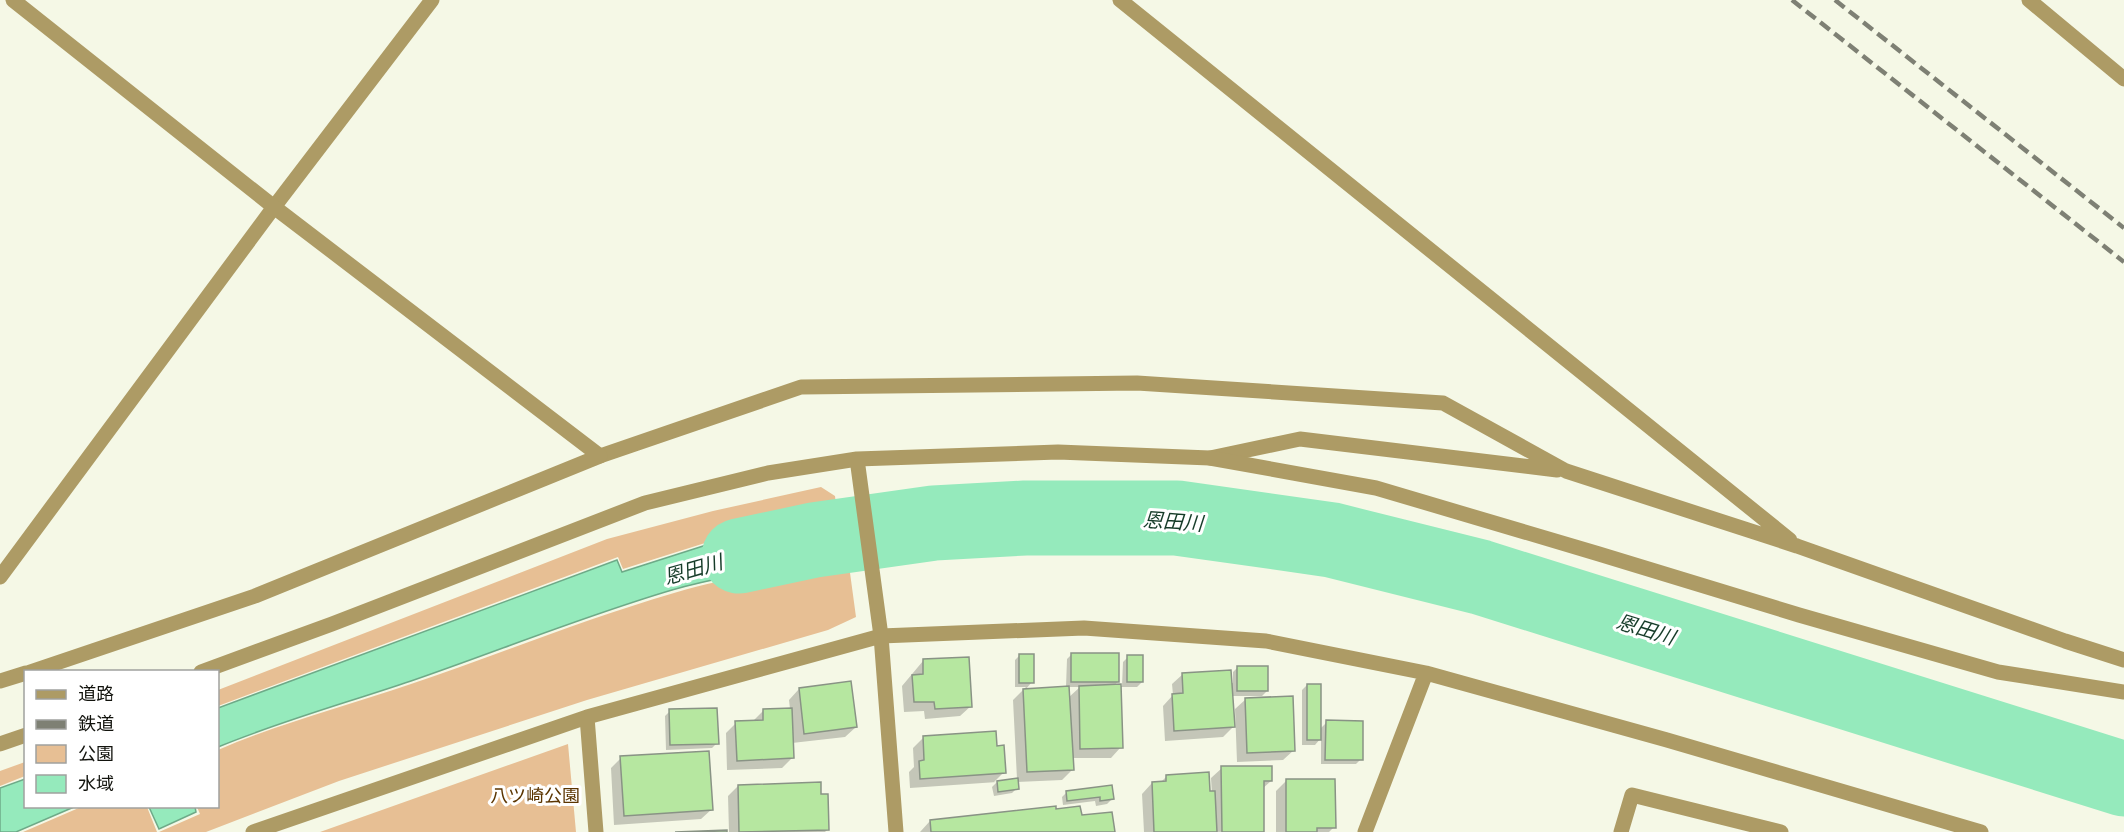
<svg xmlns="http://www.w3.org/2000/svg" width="2124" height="832" font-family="'Titillium Web','Noto Sans JP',sans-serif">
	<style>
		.green { fill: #e7bf94 }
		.water { fill: #95eabc; stroke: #6eaa88; stroke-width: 1.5 }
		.shadow { fill: #0003; fill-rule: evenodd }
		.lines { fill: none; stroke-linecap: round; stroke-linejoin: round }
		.river { stroke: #95eabc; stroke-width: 75 }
		.building { fill: #b6e7a0; stroke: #899385; stroke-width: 1.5 }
		.lane { stroke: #ad9b65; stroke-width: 15 }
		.street { stroke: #ad9b65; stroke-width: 15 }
		.rail { stroke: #7e8074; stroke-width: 4.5; stroke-dasharray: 12 6; stroke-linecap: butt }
		.labels { text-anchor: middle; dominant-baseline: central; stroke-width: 6; stroke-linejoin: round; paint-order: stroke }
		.park-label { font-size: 18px; fill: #5b3500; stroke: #fff }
		.water-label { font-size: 20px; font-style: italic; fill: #163c29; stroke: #fff }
	</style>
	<rect width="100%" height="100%" fill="#f5f8e6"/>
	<path class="green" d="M821,487L835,496L837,513L724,537L623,569L618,557L218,706V690L607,539L713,511Z
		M848,558L856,617L828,630L587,700L339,781L206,832H159L200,814L197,807L218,806V750C280,723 347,706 411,684C499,654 585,619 674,593C730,576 789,569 848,558Z
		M568,744L576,832H320Z
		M25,762V776L0,786V771Z
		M81,807H147L157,832H23Z"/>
	<path class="water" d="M837,515L846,556C788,567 729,574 672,590C584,616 498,651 411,681C346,703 281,721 218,747V708L617,560L622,572L725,539Z
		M25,779L26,806L74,807L16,832H0V788Z
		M149,807H195L196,812L159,829Z"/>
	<path class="shadow" d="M1072,654L1118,682L1113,686H1122L1123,662L1128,657L1142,682L1137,687H1119L1121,747L1111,758H1072V770L1062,780L1017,782V788L1012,793L994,796L992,787L997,782L910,788L909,772L914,767L913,748L923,738L996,748L1004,772L994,782L1017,779L1013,700L1026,687H1015V660L1020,655L1032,682L1025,690L1066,687L1067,659ZM1068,687H1080L1068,698Z
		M923,661L971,706L960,716L925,719L924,711L904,712L902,686Z
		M1238,667L1267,691L1262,696H1231L1234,726L1223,737L1165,741L1163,706L1173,695L1172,684L1183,674L1233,683V672Z
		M1307,685L1320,729L1327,722L1361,759L1356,764H1321V738L1315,745H1302V690Z
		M799,689L856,727L845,737L792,743V758L782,768L727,770L726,733L736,723L752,722L763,711L790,709L789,700Z
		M1246,699L1294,750L1283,760L1237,762L1235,709Z
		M670,711L717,743L712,748L666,750L665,716Z
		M621,758L712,809L701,819L614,825L611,768Z
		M1222,768L1271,781L1262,789L1263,832H1144L1142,794L1152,783H1160L1167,776L1212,794L1211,778Z
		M1286,781L1334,827L1329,832H1276V791Z
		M738,786L819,796L827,830L825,832H729L728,796Z
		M1110,786L1112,799L1107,804L1096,806L1095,801L1063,805L1062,797L1067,792Z
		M1054,811L1081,817L1113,832H920L930,821Z"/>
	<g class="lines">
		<path class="river" d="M739,556L814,540L934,523L1025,518H1177L1332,540L1480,577L2124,779"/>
	</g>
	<path class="building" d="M1071,653H1119V682H1071Z
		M1019,654H1034V683H1019Z
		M1127,655H1143V682H1127Z
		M969,657L972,707L935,709L934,702H914L912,675L923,674V659Z
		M1237,666H1268V691H1237Z
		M1231,670L1235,727L1174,731L1172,694L1183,693L1182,673Z
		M851,681L857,727L804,734L799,688Z
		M1121,684L1123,748L1080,749L1079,686Z
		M1307,684H1321V740H1307Z
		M1069,686L1074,770L1027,772L1023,689Z
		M1293,696L1295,751L1247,753L1245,698Z
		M717,708L719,744L670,745L669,709Z
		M792,708L794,758L737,761L735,721L763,720V709Z
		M1326,720L1363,721V760H1325Z
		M996,731L997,746L1004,745L1006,773L920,779L919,761L924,760L923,736Z
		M709,751L713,810L624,816L620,756Z
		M1221,766H1272V781H1264V832H1222Z
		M1209,772L1210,791H1215L1217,832H1154L1152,782L1166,781V775Z
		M1018,778L1019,789L998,792L997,781Z
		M1286,779H1335L1336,828H1317V832H1286Z
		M821,782V794H828L829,830L739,832L738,785Z
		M1112,785L1114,799L1100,801V797L1067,801L1066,791Z
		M1056,806V809L1080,806L1082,815L1112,812L1115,832H931L930,820Z
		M727,830V832H675Z"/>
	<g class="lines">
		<path class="lane" d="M1120,0L1790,540
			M274,207L432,0
			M600,456L801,387L1137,383L1443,403L1566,471L1797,546L2065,641L2124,660
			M1210,458L1300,439L1557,470
			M1621,832L1632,795L1781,832"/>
		<path class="street" d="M13,0L274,207L600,456L255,596L30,672
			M2029,0L2124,79
			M857,459L881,636L896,832
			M0,577L274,207
			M201,672L332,624L645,503L768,473L857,459L1058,452L1210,458L1376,488L1599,554L1799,615L1998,672L2124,692
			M0,681L26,673
			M587,717L596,832
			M0,744L26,735
			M253,832L587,717L881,636L1084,628L1266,641L1426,673L1667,740L1981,832
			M1365,832L1426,673"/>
		<path class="rail" d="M1792,0L2124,262
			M1835,0L2124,228"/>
	</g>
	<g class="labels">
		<g class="park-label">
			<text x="535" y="795">八ツ崎公園</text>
		</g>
		<g class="water-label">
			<text transform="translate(1173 521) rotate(4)">恩田川</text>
			<text transform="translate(693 569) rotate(-16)">恩田川</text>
			<text transform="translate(1646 629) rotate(17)">恩田川</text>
		</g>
	</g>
	<rect x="24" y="670" width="195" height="138" fill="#ffffff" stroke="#a0a19e" stroke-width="1.5"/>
	<rect x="36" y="690" width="30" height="9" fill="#ad9b65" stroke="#a0a19e" stroke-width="1.5"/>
	<text x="78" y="700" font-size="18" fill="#12130d">道路</text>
	<rect x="36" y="720" width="30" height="9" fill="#7e8074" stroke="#a0a19e" stroke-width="1.5"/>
	<text x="78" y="730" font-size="18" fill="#12130d">鉄道</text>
	<rect x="36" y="745" width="30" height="18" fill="#e7bf94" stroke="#a0a19e" stroke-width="1.5"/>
	<text x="78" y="760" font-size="18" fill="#12130d">公園</text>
	<rect x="36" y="775" width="30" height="18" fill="#95eabc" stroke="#a0a19e" stroke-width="1.5"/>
	<text x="78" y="790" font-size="18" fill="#12130d">水域</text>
</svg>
